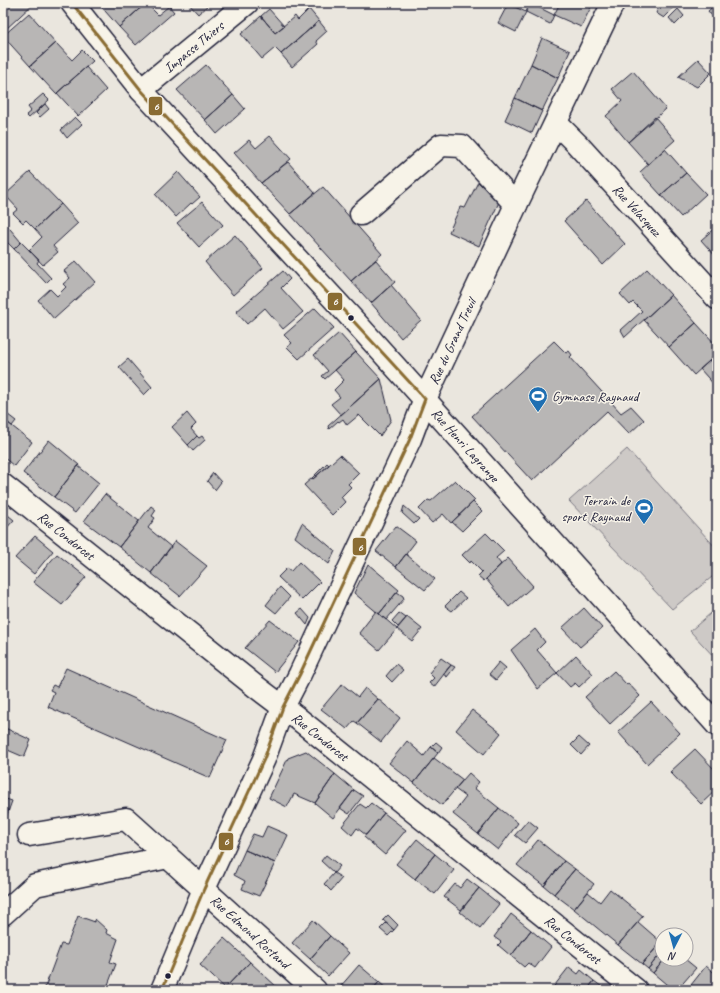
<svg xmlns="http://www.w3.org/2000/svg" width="720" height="993" font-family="Caveat,sans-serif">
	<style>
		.green { fill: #cdc9c6; stroke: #787680 }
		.building { fill: #b8b6b5; stroke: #22223b }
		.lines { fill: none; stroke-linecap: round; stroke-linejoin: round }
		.minor-casing { stroke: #22223b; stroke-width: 25 }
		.minor { stroke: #f7f3e8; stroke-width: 22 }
		.bus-1-casing { stroke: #f7f3e8; stroke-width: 6 }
		.bus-1 { stroke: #8a6c32; stroke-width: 3 }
		.bus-dot { fill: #22223b; stroke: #f7f3e8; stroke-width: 1.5 }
		.labels { text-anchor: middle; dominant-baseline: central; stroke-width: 3; stroke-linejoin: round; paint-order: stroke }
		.street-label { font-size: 14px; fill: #22223b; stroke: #f7f3e8 }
		.poi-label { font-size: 14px; fill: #22223b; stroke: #f7f3e8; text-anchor: start }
		.line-badge { stroke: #f7f3e8; stroke-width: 1.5 }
		.badge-label { font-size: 11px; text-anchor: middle; font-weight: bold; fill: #fff }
	</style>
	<rect width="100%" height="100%" fill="#eae6de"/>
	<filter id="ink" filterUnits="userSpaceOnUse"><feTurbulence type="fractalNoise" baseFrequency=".025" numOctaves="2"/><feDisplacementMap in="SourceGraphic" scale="8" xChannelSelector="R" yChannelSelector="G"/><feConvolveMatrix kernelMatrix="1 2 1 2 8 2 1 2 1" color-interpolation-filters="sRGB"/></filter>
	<g filter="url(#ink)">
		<path class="green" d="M627,449L717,549V573L672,609L569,501Z
			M717,608V660L690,631Z"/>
		<path class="building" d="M3,3H34L5,30L3,27Z
			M98,3H146L119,27Z
			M146,3L158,15L169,6L174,12L136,45L119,27Z
			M188,3H205L208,5L198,14Z
			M530,3L554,15L550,24L526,12Z
			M560,3H593L581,27L554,15Z
			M661,3L673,9L664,18L656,13Z
			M717,3V22L708,11Z
			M508,4L526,12L516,32L498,23Z
			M269,9L284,26L275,33L261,16Z
			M309,9L319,21L281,54L275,48L262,59L241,34L261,16L275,33L295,16L298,20Z
			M678,9L684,16L675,25L669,18Z
			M29,13L56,43L30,66L3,36Z
			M319,21L327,31L316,41L318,44L292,67L281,54Z
			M542,38L570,51L558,78L531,64Z
			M56,43L72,60L82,50L93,61L56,94L30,66Z
			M698,59L711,73L697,87L678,77Z
			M531,64L558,78L542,111L515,98Z
			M206,65L233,95L205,120L177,90Z
			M86,67L106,90L78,116L57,93Z
			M633,71L666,109L628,142L606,116L622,101L612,89Z
			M43,94L49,100L29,118L26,115L31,111L28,107Z
			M233,95L245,109L217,134L205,120Z
			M515,98L542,111L532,133L505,120Z
			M45,104L49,109L40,117L36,113Z
			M75,117L82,124L67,138L61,130Z
			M655,117L675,140L648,164L628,142Z
			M270,136L291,159L261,183L234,153L249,140L256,148Z
			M665,149L686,173L661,195L640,172Z
			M288,162L315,193L290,214L261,183Z
			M30,172L61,204L35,229L26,220L23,223L13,213L18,209L5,195Z
			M178,172L200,197L192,204L191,203L176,217L155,194Z
			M686,173L706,194L681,217L661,195Z
			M478,182L499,202L479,246L449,232L460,207L465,208Z
			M323,187L382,254L351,281L290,214Z
			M586,201L625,244L603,265L564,221Z
			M202,202L223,225L199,247L177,223Z
			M61,204L78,223L53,246L58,252L43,265L29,250L42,237L35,229Z
			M5,223L21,242L14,249L3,238V224Z
			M717,226V258L701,240Z
			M235,235L263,268L233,295L205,262Z
			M21,242L39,260L37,263L51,278L46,283L14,249Z
			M376,260L395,282L371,303L351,281Z
			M76,261L95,282L54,319L38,300L50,289L57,296L66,287L63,284L70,278L64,271Z
			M647,269L671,295L625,337L621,330L642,311L633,302L630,305L620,294Z
			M283,271L290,279L281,288L303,312L283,329L265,308L247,324L236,312Z
			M391,285L421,320L401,338L371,303Z
			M671,295L696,323L669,347L644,320Z
			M315,308L334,328L299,359L287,347L292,343L284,335Z
			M696,323L717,346V354L694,375L669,347Z
			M339,333L356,352L325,379L322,376L328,371L314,355Z
			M554,341L566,353L569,351L572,355L570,357L621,413L631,406L644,420L629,434L607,411L532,481L472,416Z
			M356,352L381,379L341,415L331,404L340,397L334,390L344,380L335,370Z
			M717,354V388L700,369Z
			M128,359L152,387L144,395L119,367Z
			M381,379L391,420L380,436L359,415L347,425L343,419L339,422L338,421L329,429L328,426Z
			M3,411L16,421L12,426L3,419Z
			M187,413L196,424L191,429L197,436L188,445L172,427Z
			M3,419L32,442L14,466L3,457Z
			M197,436L199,438L202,436L205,440L193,451L188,445Z
			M49,440L79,465L54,497L23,473Z
			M340,455L359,473L348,484L351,487L341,497L345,502L332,515L304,485L312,478L313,479Z
			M327,463L329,465L313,479L312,478Z
			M78,466L99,483L75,513L54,497Z
			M213,473L221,482L215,490L207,481Z
			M455,480L475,500L451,523L443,514L432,523L419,509L428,500L431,501Z
			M105,494L139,521L119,547L84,521Z
			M473,502L482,511L462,531L452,522Z
			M151,506L156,510L152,516L155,518L148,528L171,547L151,573L119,547Z
			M404,506L419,519L414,524L402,513Z
			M3,511L14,520L3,532Z
			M302,523L335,551L329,564L295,537Z
			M396,526L416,541L396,567L376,551Z
			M486,533L504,551L496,558L501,564L484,581L478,576L482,572L471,561L470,563L462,555Z
			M35,536L53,551L34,574L15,558Z
			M175,541L207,566L180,596L151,573Z
			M57,554L86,577L62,605L33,582Z
			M406,554L435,579L425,590L396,567Z
			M508,558L533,586L509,607L486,579Z
			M299,562L320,582L302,600L278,577L287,568L291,571Z
			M368,564L399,590L379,614L354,593Z
			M280,587L290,597L276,613L266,605Z
			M397,592L403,596L404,599L386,620L379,614Z
			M459,592L466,598L452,611L445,606Z
			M584,608L602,628L580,647L562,628Z
			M302,609L310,618L307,625L297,613Z
			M376,611L397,629L379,650L359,633Z
			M399,613L406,618L398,627L392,621Z
			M407,617L422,629L412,641L397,629Z
			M270,620L299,642L275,672L245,648Z
			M535,629L545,642L537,650L557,673L538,689L511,650Z
			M576,655L593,674L579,687L575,683L570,687L557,673Z
			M441,658L451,665L434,687L429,683L434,678L429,673Z
			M499,662L506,668L496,680L489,674Z
			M396,664L403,670L392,682L386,676Z
			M451,665L455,667L447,677L443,674Z
			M66,668L227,740L210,778L48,707L54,692L50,690L53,685L57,687Z
			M614,671L627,685L628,683L640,696L610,724L585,697Z
			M342,684L358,697L365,688L378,699L357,723L354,721L347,729L321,709Z
			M378,699L400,718L381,742L357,723Z
			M651,702L680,733L647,764L618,732Z
			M472,710L501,733L484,754L456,730Z
			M3,727L31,740L24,757L3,748Z
			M579,737L589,746L581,755L571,745Z
			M407,741L424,756L431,747L438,753L414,783L389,763Z
			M436,742L442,747L438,753L431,747Z
			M695,749L717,772V789L701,804L670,772Z
			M306,751L335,774L315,803L294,794L287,807L269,798L288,758Z
			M434,758L463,780L442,805L414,783Z
			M469,773L479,782L474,788L499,808L478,834L453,814L466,797L455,789Z
			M335,774L354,790L333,818L315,803Z
			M354,790L363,796L349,814L340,808Z
			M3,798L12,801L3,826Z
			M371,803L384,813L366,835L357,828L352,835L342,826L360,804L366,808Z
			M499,808L518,823L498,850L478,834Z
			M384,813L406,830L385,855L364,837Z
			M528,820L538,828L525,843L515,835Z
			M267,826L288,835L275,863L245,850L253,834L262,837Z
			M417,839L435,854L415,879L396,864Z
			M538,840L564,861L544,886L517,865Z
			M245,850L275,863L259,896L242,889L245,881L234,875Z
			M435,854L454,870L435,894L415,879Z
			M326,855L340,866L334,873L321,861Z
			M564,861L575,869L554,894L544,886Z
			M575,869L594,884L574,909L554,894Z
			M334,873L342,878L331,891L324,884Z
			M467,879L479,888L461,910L444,897L455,884L460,888Z
			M479,888L499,904L480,928L460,912Z
			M610,889L643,916L618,945L574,909L588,892L600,902Z
			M511,914L531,930L511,956L498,945L501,942L494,937Z
			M388,915L398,925L394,930L383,920Z
			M78,916L95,922V919L107,930L106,933L118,939L110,962L116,964L106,990H44L61,944L67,945Z
			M313,920L330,936L310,959L292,943Z
			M638,922L661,942L642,964L618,945Z
			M386,923L394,930L388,936L380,929Z
			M531,930L551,947L535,968L528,963L524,967L511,956Z
			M330,936L349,953L328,976L310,959Z
			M224,938L250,962L225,988L200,965Z
			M659,945L662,948V952L648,969L642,964Z
			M662,952V959H665L653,973L648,969Z
			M665,959H685L696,968L677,990H673L653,973Z
			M250,962L278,988L276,990H227L225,988Z
			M359,965L379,982L372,990H343L340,987Z
			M706,966L717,975V990H687Z
			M569,967L578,974L581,970L594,981L587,990H551Z
			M594,981L605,989L606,990H587Z
			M379,982L388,990H372Z"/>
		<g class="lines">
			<g class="minor-casing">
				<g id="minor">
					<path id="s1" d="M72,3L141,90L356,323L717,725"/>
					<path id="s2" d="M141,90L247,3"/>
					<path id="s3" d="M556,123L577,144L717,298"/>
					<path d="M361,214L441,145L462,146L516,205"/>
					<path id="s4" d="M3,485L255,686L296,717L636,990"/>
					<path id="s5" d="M29,835L126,819L315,990"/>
					<path d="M3,914L35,885L168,857"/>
					<path id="s6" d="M162,990L204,889L264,759L283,707L300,674L410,439L425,399L516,205L613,3"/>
				</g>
			</g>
			<use href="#minor" class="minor"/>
			<g class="bus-1-casing">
				<path id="bus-1" d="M72,3L141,90L425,399
					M162,990L204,889L264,759L283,707L300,674L410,439L425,399"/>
			</g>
			<use href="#bus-1" class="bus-1"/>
		</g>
	</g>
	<defs>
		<g id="stadium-pin" transform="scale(1)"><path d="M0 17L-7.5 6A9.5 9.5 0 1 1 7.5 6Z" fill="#1f6fb2" stroke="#f7f3e8"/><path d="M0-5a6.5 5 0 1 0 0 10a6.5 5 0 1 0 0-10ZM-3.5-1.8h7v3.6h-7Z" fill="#fff"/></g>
	</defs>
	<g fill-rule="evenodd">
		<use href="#stadium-pin" x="538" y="396"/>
		<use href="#stadium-pin" x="644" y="508"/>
	</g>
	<g class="bus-dot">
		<circle cx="351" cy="318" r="3.5"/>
		<circle cx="168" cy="976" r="3.5"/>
	</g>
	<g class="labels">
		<g class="street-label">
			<text stroke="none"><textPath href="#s2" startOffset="68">Impasse Thiers</textPath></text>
			<text stroke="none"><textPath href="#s3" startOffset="119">Rue Velasquez</textPath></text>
			<text stroke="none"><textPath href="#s6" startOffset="711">Rue du Grand Treuil</textPath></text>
			<text stroke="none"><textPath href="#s1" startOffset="592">Rue Henri Lagrange</textPath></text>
			<text stroke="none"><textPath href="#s4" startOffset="81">Rue Condorcet</textPath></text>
			<text stroke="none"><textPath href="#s4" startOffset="405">Rue Condorcet</textPath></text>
			<text stroke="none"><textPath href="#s5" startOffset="266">Rue Edmond Rostand</textPath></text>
			<text stroke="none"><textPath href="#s4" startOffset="729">Rue Condorcet</textPath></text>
		</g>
		<g class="poi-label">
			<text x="552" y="396">Gymnase Raynaud</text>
			<text x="630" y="500" text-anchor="end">Terrain de<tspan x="630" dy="16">sport Raynaud</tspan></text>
		</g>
	</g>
	<g class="line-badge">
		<rect x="148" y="96" width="15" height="20" rx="4" fill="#8a6c32"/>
		<rect x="327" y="292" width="16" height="19" rx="4" fill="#8a6c32"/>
		<rect x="352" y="537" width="15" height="19" rx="4" fill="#8a6c32"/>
		<rect x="218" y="832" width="16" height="19" rx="4" fill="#8a6c32"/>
	</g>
	<g class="badge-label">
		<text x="156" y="110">6</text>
		<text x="335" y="305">6</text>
		<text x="360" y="551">6</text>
		<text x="226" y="845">6</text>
	</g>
	<rect width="720" height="993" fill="none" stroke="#f7f3e8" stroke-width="16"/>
	<rect x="8" y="8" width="704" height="977" fill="none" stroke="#22223b" stroke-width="1.5" filter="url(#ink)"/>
	<g transform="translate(674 947) rotate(186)"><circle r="19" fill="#f7f3e8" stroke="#a29fa3"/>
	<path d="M0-3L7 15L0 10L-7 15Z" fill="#1f6fb2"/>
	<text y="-6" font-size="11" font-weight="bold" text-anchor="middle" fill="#22223b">N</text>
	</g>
</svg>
